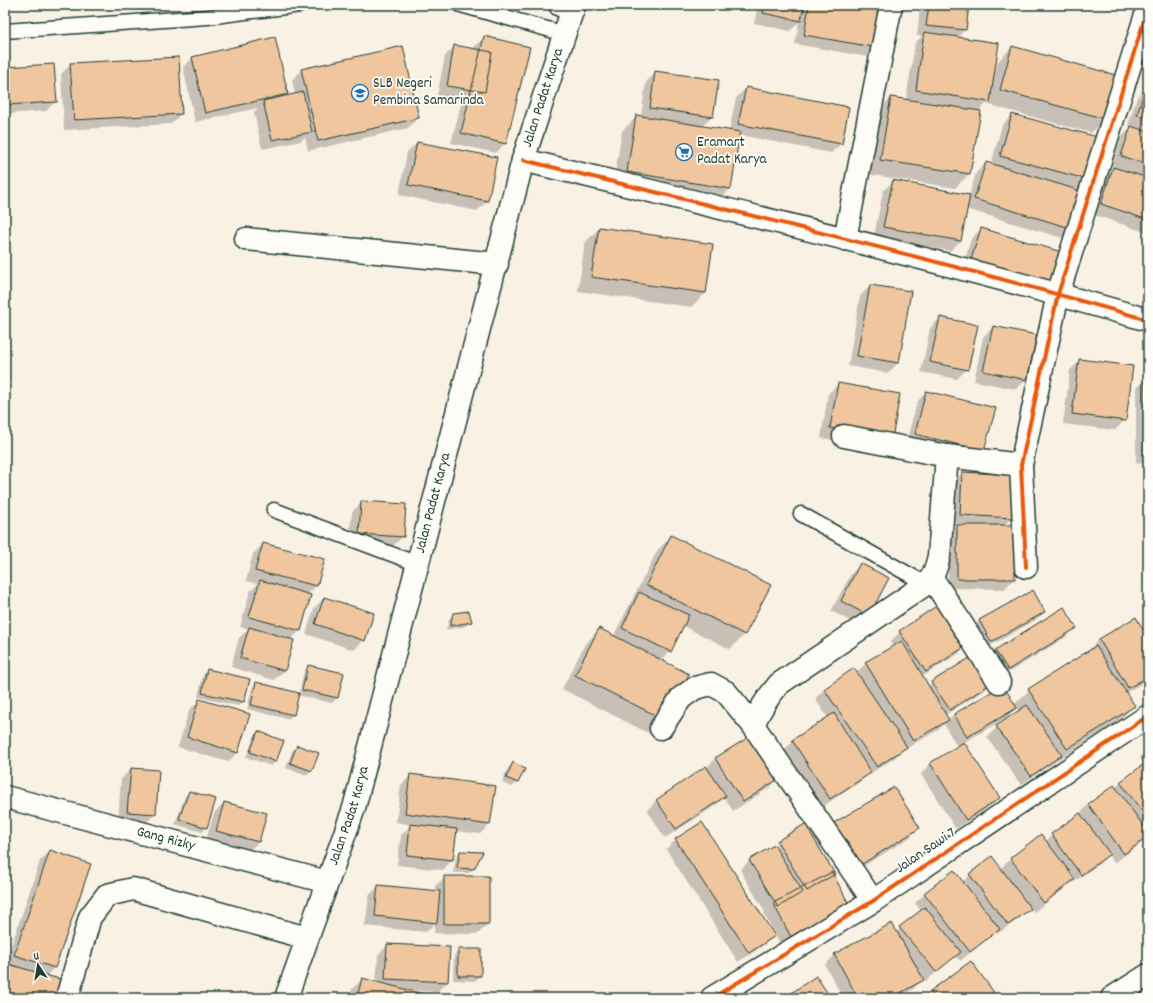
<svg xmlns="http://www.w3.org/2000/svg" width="1153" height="1003" font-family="Dekko,sans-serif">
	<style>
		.shadow { fill: #0003 }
		.building { fill: #f0c69f; stroke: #1f3d34 }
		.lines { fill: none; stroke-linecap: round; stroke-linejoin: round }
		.service-casing { stroke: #1f3d34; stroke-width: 17 }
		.minor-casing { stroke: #1f3d34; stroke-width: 25 }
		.tertiary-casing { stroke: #1f3d34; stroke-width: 25 }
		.secondary-casing { stroke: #1f3d34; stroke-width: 25 }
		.service { stroke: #fdfcf7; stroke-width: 14 }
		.minor { stroke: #fdfcf7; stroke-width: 22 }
		.tertiary { stroke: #fdfcf7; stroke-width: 22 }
		.secondary { stroke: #fdfcf7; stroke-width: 22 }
		.cycleway-casing { stroke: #fdfcf7; stroke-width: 6 }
		.cycleway { stroke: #e8590c; stroke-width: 4 }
		.labels { text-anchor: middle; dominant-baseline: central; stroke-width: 3.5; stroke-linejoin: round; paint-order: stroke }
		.poi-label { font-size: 15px; fill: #1f3d34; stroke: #fdfcf7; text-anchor: start }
		.street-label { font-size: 15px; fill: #1f3d34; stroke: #fdfcf7 }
	</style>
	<rect width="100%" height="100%" fill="#faf1e5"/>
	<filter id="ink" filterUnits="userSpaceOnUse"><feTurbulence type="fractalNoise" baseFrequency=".025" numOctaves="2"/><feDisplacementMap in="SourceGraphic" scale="8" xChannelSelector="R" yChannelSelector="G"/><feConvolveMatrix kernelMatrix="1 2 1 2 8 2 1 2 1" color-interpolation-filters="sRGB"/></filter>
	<g filter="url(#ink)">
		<path class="shadow" d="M244,5H309L248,21Z
			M758,5H886L878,47L868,57L795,44L799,22L790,31L754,23Z
			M920,5H968L965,30L957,38L994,76L998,61L1012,47L1105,119L1091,133L986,104L979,111H980L969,174L955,188L866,174L877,112L891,98L906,100L915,43L922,36H917Z
			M484,37L505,143L496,153L451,143L462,100L437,96L445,56L455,46L474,49V47Z
			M193,58L287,94L283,98L295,95L292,80L302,70L418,118L408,128L308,151L305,137L301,141L262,149L254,112L258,108L195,122L183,67Z
			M71,64L181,114L171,124L64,130L61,74Z
			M5,68L56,101L46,111L5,114Z
			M656,72L712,116L702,127L729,131L736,98L746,88L841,144L831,153L739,135L730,189L715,203L613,186L622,131L637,116L641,117L646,82Z
			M1148,75V131L1128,125L1137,97L1144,90Z
			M1012,115L1103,139L1083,190L1069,187V188L1087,194L1066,239L966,209L960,241L950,251L874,236L883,191L893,181L969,196L976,173L986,163L991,165L1002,125Z
			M1131,128L1148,133V233L1092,214L1104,178L1115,167L1112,166L1121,137Z
			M417,143L496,158L487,201L477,211L399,195L407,152Z
			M599,228L706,293L691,307L578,291L585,243Z
			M981,229L1064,253L960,276L971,239Z
			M870,286L898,363L888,373L848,366L860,296Z
			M940,318L967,369L957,379L921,372L930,328Z
			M993,327L1026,380L1016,389L974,381L983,337Z
			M1080,361L1125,420L1115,430L1063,424L1070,370Z
			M1146,378H1148V463H1136V388Z
			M838,384L881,448L821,438L828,394Z
			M926,392L984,450L906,443L917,402Z
			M962,473L1012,518L1003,526L1014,579L1004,589L948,588V536L958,525H951L953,483Z
			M362,502L403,536L393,546L349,543L352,512Z
			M671,536L769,586L744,635L730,649L683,626L670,651L660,660L664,720L650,734L562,689L585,644L599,630L613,637L657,551Z
			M263,544L323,559L316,586L307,595L310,596L300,631L290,640L284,671L274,680L231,667L239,638L248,629L240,627L250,591L258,584L246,581L253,554Z
			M860,565L887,578L858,625L831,611L851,574Z
			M1033,591L1044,612L1034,621L981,651L970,631L979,621Z
			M324,598L364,640L354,650L306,634L314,608Z
			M941,605L967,644L958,654L922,677L928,686L932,683L993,681L984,691L945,715L948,720L954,714L1002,687L1014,705L1029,690L1091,651L1090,649L1099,639L1145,635L1148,631V680L1125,693L1133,706L1119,721L1053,763L1021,785L987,737L997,727L1019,712L1016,707L1006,718L963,743L999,798L989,807L956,829L921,774L930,764L957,747L944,724L938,730L902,751L896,757L866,776L860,782L820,808L783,751L793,741L828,718L815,699L824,689L856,673L866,663L893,647L890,642L900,632Z
			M454,614L470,622L466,626L446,630L449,619Z
			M1075,627L1066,637L998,679L986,660L996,651Z
			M309,666L343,674L337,698L332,703L297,695L293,715L288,719L247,709L252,688L256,683L299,694L304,671Z
			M207,670L243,702L238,706L198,697L203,675Z
			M199,701L238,752L228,762L178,747L189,710Z
			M258,732L276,761L271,766L246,757L254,737Z
			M297,746L311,770L307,775L286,768L292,751Z
			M1148,750V840L1147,841L1146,839L1139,845L1114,863L1108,855L1099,864L1071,884L1070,883L1064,889L1034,912L1030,907L1020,918L997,934L996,932L960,961L956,956L926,981L920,974L922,980L912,990L897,998H843L825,965L835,955L896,932L921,911L915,903L925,894L962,882L970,875L1000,869L1010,859L1040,836L1045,842L1052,835L1079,814L1088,805L1114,787L1115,788L1144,765L1140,758Z
			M716,758L779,778L769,788L733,811L724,797L715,806L665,838L647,810L656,801L706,768Z
			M513,763L523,769L517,783L512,787L502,783L508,768Z
			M131,769L158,771L155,814L145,824L118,822L121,779Z
			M411,775L490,824L480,834L456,831L452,860L443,870L397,865L401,835L411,825L396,822L401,785Z
			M189,792L206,828L202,832L175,824L185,796Z
			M224,803L258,842L248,852L206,840L214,813Z
			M804,826L848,906L781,946L764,914L765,912L740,870L750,860Z
			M919,828L909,838L849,875L823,835Z
			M676,840L774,936L764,945L738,962L666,849Z
			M50,851L90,865L54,968L46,976L56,998H5V969L8,966L5,964L40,861Z
			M460,852L474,868L469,873H453L456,857Z
			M445,877L488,924L478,934L434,933L435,923L426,932L365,926L369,896L378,886L435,891V886Z
			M388,945L447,982L437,992L409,990L435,998H350L352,989L362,979L376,983L378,955Z
			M459,950L480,976L475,981L453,980L454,955Z
			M970,962L997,998H924L930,991Z"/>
		<path class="building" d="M765,5H804L801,21L763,13Z
			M809,5H887L879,48L804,35Z
			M929,5H969L966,30L926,26Z
			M924,32L999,43L990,102L916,90Z
			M484,36L530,47L506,144L461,133Z
			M275,37L288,94L205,113L192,57Z
			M454,45L492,52L485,92L447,86Z
			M403,46L419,118L318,141L301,69Z
			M1012,46L1119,76L1106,119L1000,90Z
			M179,57L182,114L74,120L70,63Z
			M54,64L57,102L5,105V67Z
			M655,71L719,80L713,117L650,108Z
			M1146,86L1148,87V118L1137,115Z
			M746,87L849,107L842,144L738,124Z
			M303,92L312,132L272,140L263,101Z
			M891,97L981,111L970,174L880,160Z
			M1012,114L1105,139L1093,181L1000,156Z
			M636,115L740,132L731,189L627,172Z
			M1131,126L1148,132V165L1121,156Z
			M417,142L497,157L488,201L408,185Z
			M986,162L1088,193L1077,230L974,199Z
			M1113,167L1148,178V220L1101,204Z
			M893,180L970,195L961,241L883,227Z
			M599,227L713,244L706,293L591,277Z
			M981,228L1065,253L1053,292L969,266Z
			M870,285L911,291L899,363L857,356Z
			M940,317L978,325L968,370L930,362Z
			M993,326L1037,335L1027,380L983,371Z
			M1079,359L1133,366L1126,421L1072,414Z
			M1145,377H1148V454H1146Z
			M838,383L900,394L892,439L830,428Z
			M926,391L996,408L984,451L915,434Z
			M962,472L1015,475L1013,518L960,515Z
			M361,501L406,504L404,537L359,534Z
			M957,525H1015V579H957Z
			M671,535L771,585L745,635L646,585Z
			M263,543L325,559L317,586L255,571Z
			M860,563L889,578L869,616L841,601Z
			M260,580L311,595L301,631L249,617Z
			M1033,590L1045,612L991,642L979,620Z
			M639,592L689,615L671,652L622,628Z
			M324,597L374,613L365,641L315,624Z
			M941,603L969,644L926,672L899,631Z
			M1064,607L1077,628L1008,670L995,650Z
			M469,611L472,622L450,626L453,613Z
			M1136,617L1148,638V677L1128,688L1099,639Z
			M249,627L294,640L285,671L240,658Z
			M599,628L689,674L665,720L575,675Z
			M902,641L949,720L913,741L865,662Z
			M1096,646L1135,706L1067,749L1028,689Z
			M976,654L995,681L950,710L931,682Z
			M308,665L344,673L338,698L302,690Z
			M854,668L907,747L877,767L824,689Z
			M207,669L250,679L244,702L202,693Z
			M256,682L299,693L294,715L251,705Z
			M1003,685L1017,708L967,737L954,714Z
			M199,699L250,714L238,753L187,737Z
			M1027,705L1062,755L1031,776L996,726Z
			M834,713L871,773L830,799L792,740Z
			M258,731L284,741L276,762L250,752Z
			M752,735L780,778L743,802L715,758Z
			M964,742L1000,798L966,820L930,763Z
			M297,745L319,753L312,771L290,763Z
			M1148,761V819L1120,782Z
			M513,762L525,769L518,783L506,778Z
			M706,766L726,796L676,829L656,800Z
			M131,768L159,770L156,814L127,812Z
			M410,774L496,786L490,825L405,813Z
			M1114,785L1148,832V837L1124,854L1088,804Z
			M894,787L920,828L859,866L832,824Z
			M189,791L216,799L207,828L179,819Z
			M224,802L267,813L259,842L216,831Z
			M1080,813L1110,854L1081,875L1051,834Z
			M702,822L775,936L749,953L675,839Z
			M410,824L457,829L453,860L407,855Z
			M805,824L835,874L807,891L777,841Z
			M1041,834L1075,879L1044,903L1010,858Z
			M774,845L803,892L778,907L749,860Z
			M50,850L91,864L55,968L14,955Z
			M460,851L483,852L474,869L457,868Z
			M992,856L1031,909L1008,925L969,874Z
			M954,870L1000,929L970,952L924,893Z
			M832,872L850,906L791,937L773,903Z
			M444,876H489V924H444Z
			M378,885L440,891L437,923L375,916Z
			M925,907L961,952L936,972L899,927Z
			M892,923L924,980L891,998H858L834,954Z
			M387,944L450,947L448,982L385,979Z
			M458,949H481V976H458Z
			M971,961L998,998H935L930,991Z
			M8,964L63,980L57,998H5V975Z
			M816,976L831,998H784Z
			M362,978L439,998H357Z"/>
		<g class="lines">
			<g class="service-casing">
				<path id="service" d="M461,5L565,34
					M5,31L207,17L300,5
					M274,510L418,564
					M801,514L926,584"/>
			</g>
			<g class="minor-casing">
				<g id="minor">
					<path d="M560,5L573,10"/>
					<path d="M523,160C732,211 942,260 1148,320"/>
					<path d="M246,239L497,264"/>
					<path d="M845,239L891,5"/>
					<path d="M844,436L947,456L1021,465"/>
					<path d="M1026,567L1021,465L1058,294L1148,8"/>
					<path d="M932,578L999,682"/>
					<path d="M753,725C760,709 768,697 779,684L926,584C934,576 936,568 939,556L947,456"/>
					<path d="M661,728L681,698L695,688L711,684L726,692L753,725L873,901"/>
					<path id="s1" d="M5,797L327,882"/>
					<path d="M67,998L90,917L107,895L133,889L307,938"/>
					<path d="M712,998L873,901L1148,716"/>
				</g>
			</g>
			<g class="tertiary-casing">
				<path id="tertiary" d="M1112,998L1148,975"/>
			</g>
			<g class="secondary-casing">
				<g id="secondary">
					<path id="s2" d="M286,998L354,808L523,160L574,5"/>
				</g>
			</g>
			<use href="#service" class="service"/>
			<use href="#minor" class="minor"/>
			<use href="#tertiary" class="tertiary"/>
			<use href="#secondary" class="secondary"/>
			<g class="cycleway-casing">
				<path id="cycleway" d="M523,160C732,211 942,260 1148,320
					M1026,567L1021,465L1058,294L1148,8
					M712,998L873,901L1148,716"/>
			</g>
			<use href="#cycleway" class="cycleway"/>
		</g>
	</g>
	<defs>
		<g id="school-ring" transform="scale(0.9)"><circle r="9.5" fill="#fdfcf7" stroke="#1f6fb2" stroke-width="1.5"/><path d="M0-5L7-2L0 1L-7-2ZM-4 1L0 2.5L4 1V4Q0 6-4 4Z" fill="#1f6fb2"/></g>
		<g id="supermarket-ring" transform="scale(0.9)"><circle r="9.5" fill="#fdfcf7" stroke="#1f6fb2" stroke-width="1.5"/><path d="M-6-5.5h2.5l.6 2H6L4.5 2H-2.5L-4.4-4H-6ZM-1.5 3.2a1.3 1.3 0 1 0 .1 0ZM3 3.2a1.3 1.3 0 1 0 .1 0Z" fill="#1f6fb2"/></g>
	</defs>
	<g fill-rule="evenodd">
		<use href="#school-ring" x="360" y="93"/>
		<use href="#supermarket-ring" x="684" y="152"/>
	</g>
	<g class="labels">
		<g class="poi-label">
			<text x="373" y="84">SLB Negeri<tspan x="373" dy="17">Pembina Samarinda</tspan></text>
			<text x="697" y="143">Eramart<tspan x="697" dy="17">Padat Karya</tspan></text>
		</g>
		<g class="street-label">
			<text stroke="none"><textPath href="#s2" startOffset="937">Jalan Padat Karya</textPath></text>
			<text stroke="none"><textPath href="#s2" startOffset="517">Jalan Padat Karya</textPath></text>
			<text stroke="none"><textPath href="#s2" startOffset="193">Jalan Padat Karya</textPath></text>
			<text stroke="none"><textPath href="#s1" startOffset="166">Gang Rizky</textPath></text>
			<text transform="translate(926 851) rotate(-34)">Jalan Sawi 7</text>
		</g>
	</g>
	<rect width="1153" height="1003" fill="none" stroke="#fdfcf7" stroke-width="20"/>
	<rect x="10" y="10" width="1133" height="983" fill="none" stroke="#1f3d34" stroke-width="1.5" filter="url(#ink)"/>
	<g transform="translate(38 965) rotate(348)" stroke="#fdfcf7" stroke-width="3" paint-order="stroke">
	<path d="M0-3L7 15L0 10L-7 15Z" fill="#1f3d34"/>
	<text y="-6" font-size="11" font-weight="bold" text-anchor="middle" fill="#1f3d34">U</text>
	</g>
</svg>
